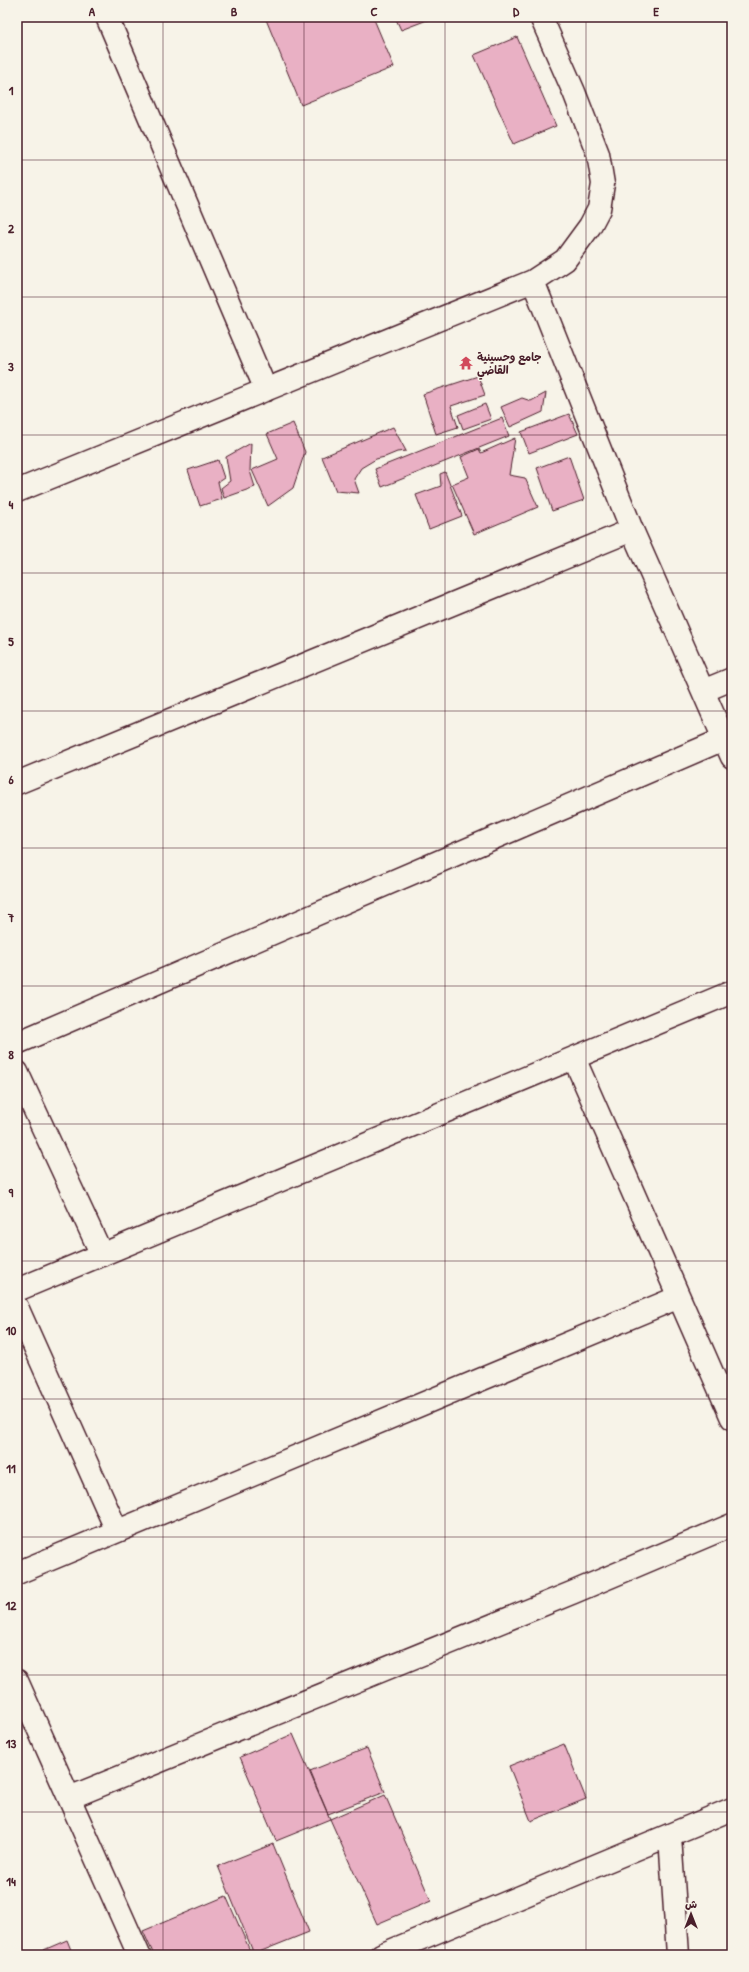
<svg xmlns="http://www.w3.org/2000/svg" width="749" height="1972" font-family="'Patrick Hand','Playpen Sans Arabic',sans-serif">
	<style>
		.building { fill: #e9b0c4; stroke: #4a1f2b }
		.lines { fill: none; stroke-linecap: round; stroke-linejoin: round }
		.minor-casing { stroke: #4a1f2b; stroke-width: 25 }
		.minor { stroke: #f7f3e8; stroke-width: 22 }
		.grid { fill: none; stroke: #4a1f2b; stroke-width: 1; stroke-opacity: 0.55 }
		.labels { text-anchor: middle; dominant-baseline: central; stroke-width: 3; stroke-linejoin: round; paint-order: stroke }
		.poi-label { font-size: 11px; font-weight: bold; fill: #4a1f2b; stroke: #f7f3e8; text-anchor: start }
		.neatline { fill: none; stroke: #4a1f2b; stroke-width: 1.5 }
		.grid-label { font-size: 13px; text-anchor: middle; font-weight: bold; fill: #4a1f2b }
	</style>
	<rect width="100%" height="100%" fill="#f7f3e8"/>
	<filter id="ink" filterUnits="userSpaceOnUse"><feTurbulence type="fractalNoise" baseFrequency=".025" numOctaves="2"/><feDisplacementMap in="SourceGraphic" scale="8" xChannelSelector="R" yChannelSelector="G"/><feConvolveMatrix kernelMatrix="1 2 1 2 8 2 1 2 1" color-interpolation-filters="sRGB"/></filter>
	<g filter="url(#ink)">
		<path class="building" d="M265,17H373L394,67L301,105Z
			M395,17H435L401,30Z
			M517,37L556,126L514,144L474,55Z
			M478,376L485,395L451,406L458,427L436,434L423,394Z
			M546,393L543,412L510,427L501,407L522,398L531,401Z
			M485,404L491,419L463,429L458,415Z
			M569,414L578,434L529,453L521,432Z
			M502,418L509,436L382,487L375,469Z
			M293,423L305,452L293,488L268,506L252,470L278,459L267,434Z
			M393,427L406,451L397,452L385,457L376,459L361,468L354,479L359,493L336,491L322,457Z
			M515,438L509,475L525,478L538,507L474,534L452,484L469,477L461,457L479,449L481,453Z
			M251,443L250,471L255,487L224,498L221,488L230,481L226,457Z
			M569,456L584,500L552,511L537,468Z
			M218,460L224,478L218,482L222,499L200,506L188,470Z
			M445,472L462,516L429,529L416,495L441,486L440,474Z
			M293,1734L330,1819L276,1841L240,1757Z
			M564,1744L586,1799L531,1821L509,1766Z
			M367,1748L385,1792L328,1814L310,1771Z
			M385,1795L431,1901L377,1924L330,1819Z
			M273,1844L309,1932L254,1954L218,1866Z
			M226,1896L251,1953L247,1955H154L143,1931Z
			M67,1940L73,1955H32Z"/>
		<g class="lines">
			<g class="minor-casing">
				<path id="minor" d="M107,17L266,390
					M533,281L632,530L732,757
					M17,491L533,281L565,260L590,226L599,209L603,184L598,154L574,92L541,17
					M703,691L732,679
					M17,783L632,530
					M17,1043L724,739
					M574,1058L732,1418
					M17,1072L102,1255
					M17,1290L732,992
					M17,1307L117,1531
					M17,1573L679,1297
					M17,1681L139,1955
					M69,1798L574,1592L732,1525
					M670,1836L678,1955
					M381,1955L732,1809"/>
			</g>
			<use href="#minor" class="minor"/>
		</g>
	</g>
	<path class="grid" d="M163,17V1955M304,17V1955M445,17V1955M586,17V1955M17,160H732M17,297H732M17,435H732M17,573H732M17,711H732M17,848H732M17,986H732M17,1124H732M17,1261H732M17,1399H732M17,1537H732M17,1675H732M17,1812H732"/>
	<defs>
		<g id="temple-bare" transform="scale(1.08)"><path d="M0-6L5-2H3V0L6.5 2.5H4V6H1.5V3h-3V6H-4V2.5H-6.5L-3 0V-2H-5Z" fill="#d1495b" stroke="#f7f3e8" stroke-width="2.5" paint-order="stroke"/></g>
	</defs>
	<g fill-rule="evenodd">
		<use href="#temple-bare" x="466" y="363"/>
	</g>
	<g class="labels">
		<g class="poi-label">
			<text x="477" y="357">جامع وحسينية<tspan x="477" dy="13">القاضي</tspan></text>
		</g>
	</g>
	<rect width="749" height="1972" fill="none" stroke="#f7f3e8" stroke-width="44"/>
	<g transform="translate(691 1914)" stroke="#f7f3e8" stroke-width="3" paint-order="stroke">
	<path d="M0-3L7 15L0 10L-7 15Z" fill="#4a1f2b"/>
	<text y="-6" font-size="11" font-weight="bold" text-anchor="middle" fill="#4a1f2b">ش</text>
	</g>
	<rect x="22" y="22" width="705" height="1928" class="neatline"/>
	<g class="grid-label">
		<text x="92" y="16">A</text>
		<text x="234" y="16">B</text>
		<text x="374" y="16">C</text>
		<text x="516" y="16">D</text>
		<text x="656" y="16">E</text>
		<text x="11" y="95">1</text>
		<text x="11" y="233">2</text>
		<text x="11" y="371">3</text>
		<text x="11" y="509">4</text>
		<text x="11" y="646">5</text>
		<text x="11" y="784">6</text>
		<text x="11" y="922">7</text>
		<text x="11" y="1059">8</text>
		<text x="11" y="1197">9</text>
		<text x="11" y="1335">10</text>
		<text x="11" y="1473">11</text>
		<text x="11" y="1610">12</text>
		<text x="11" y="1748">13</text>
		<text x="11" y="1886">14</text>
	</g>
</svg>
